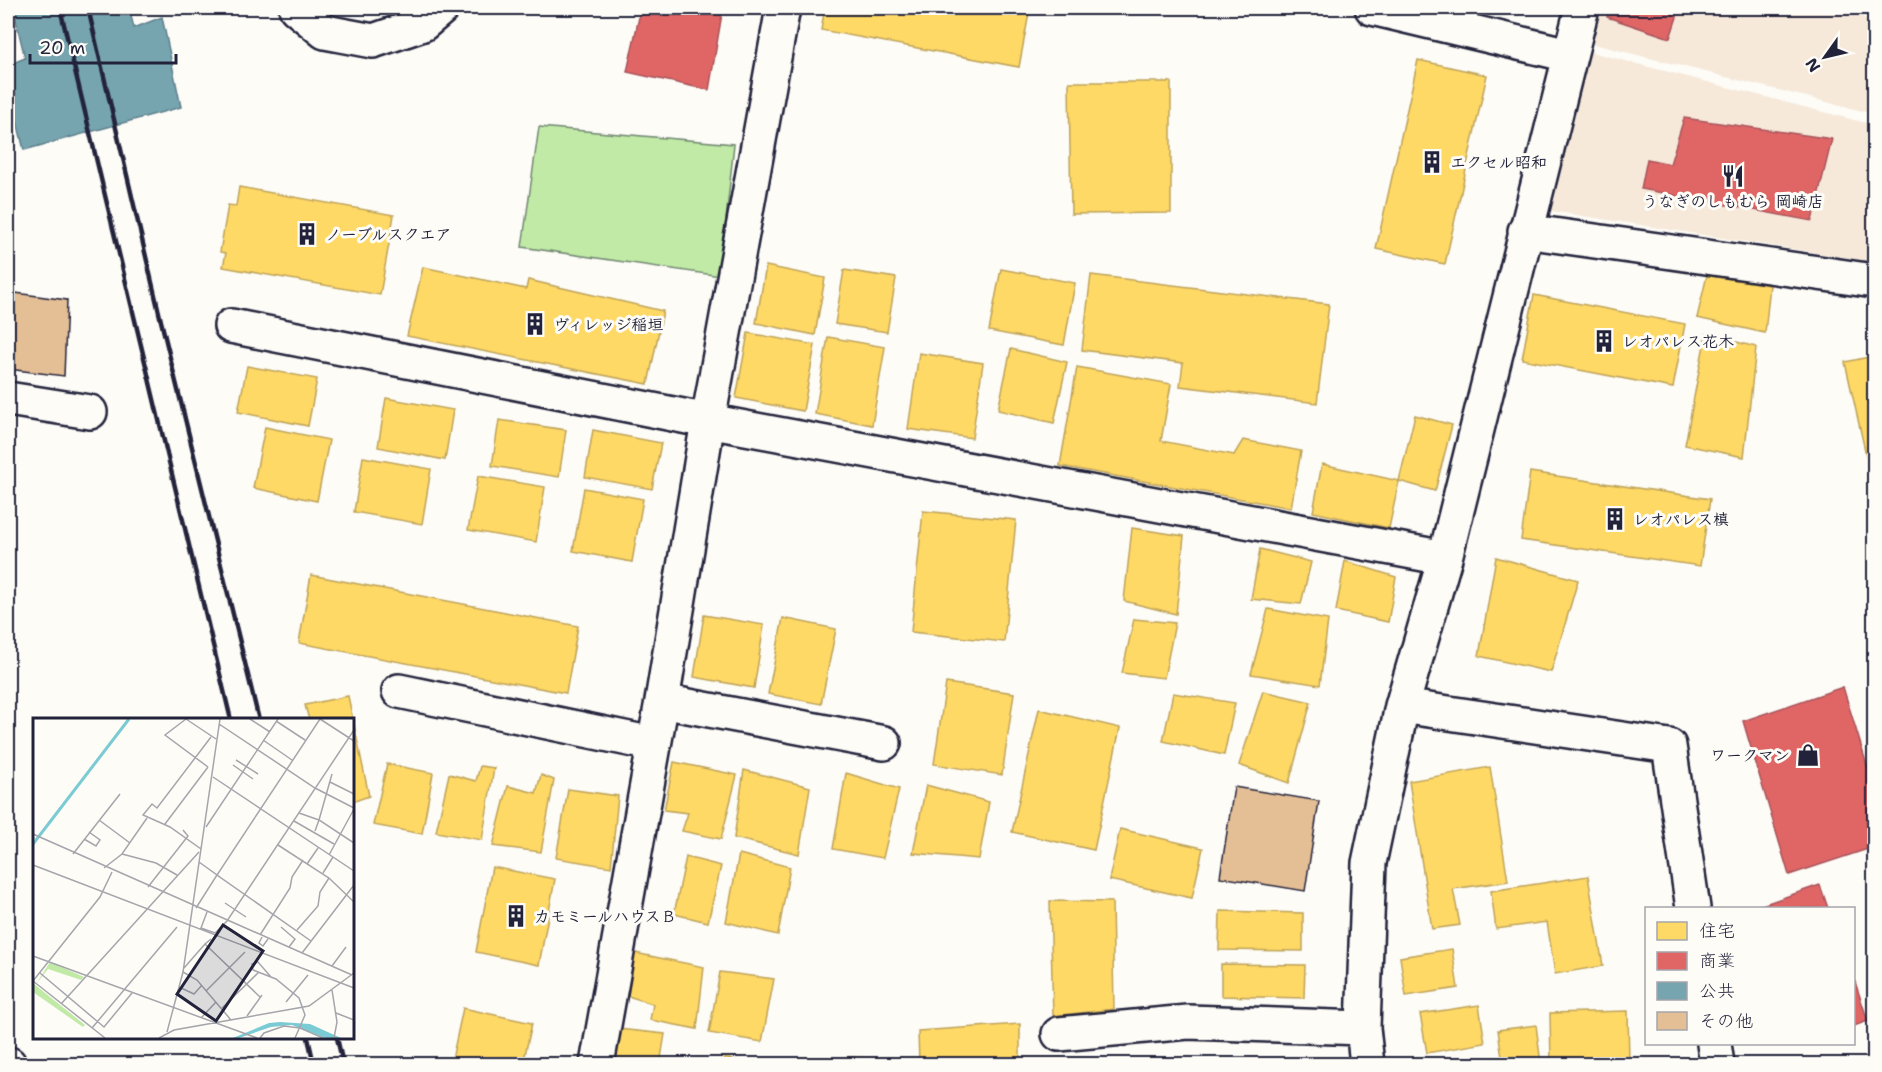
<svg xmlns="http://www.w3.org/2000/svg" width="1882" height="1072" font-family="'Shantell Sans','Klee One',sans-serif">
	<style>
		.built { fill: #f6e9da }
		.green { fill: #c0eaa6; stroke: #718670; stroke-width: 1.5 }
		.homes { fill: #ffd966; stroke: #bda259; stroke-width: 1.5 }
		.shops { fill: #e06666; stroke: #a75259; stroke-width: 1.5 }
		.public { fill: #76a5af; stroke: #5d7e8c; stroke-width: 1.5 }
		.building { fill: #e4be95; stroke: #22223b; stroke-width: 1.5 }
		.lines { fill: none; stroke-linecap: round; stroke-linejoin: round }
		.minor-casing { stroke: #22223b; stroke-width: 38 }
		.tertiary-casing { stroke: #22223b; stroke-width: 38 }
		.minor { stroke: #fdfcf7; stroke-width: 33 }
		.tertiary { stroke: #fdfcf7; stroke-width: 33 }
		.rail { stroke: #22223b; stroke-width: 4.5 }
		.labels { text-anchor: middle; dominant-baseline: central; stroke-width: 6; stroke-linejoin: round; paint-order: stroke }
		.poi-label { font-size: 16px; font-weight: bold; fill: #22223b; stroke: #fdfcf7; text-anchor: start }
		.inset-river { fill: none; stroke: #7acbd4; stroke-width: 3 }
		.inset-road { fill: none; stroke: #a5a5ac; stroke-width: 1.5 }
		.view { fill: #22223b; fill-opacity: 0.15; stroke: #22223b; stroke-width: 3 }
		.inset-edge { fill: none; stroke: #22223b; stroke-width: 3 }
	</style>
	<rect width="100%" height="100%" fill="#fdfcf7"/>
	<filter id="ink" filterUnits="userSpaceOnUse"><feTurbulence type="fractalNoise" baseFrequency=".0167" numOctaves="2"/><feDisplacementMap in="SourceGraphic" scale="12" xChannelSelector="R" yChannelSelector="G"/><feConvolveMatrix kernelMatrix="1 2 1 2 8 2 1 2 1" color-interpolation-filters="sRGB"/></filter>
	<g filter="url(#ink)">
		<path class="built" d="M1598,8H1855L1874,29V114L1589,43Z
			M1587,51L1874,125V262L1551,211Z"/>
		<path class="green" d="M539,127L734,144L720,276L522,247Z"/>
		<path class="homes" d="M825,8H1030L1019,67L821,30Z
			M1484,8H1502L1501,13Z
			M1418,60L1487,75L1445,264L1376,249Z
			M1069,82H1171V213L1071,214Z
			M239,187L394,215L380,295L223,267L226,253L220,252L228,205L236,206Z
			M766,266L825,278L815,335L756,323Z
			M423,267L526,289L528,280L663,311L648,384L407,336Z
			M1001,269L1075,283L1064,345L989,331Z
			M844,270L896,278L887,332L835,324Z
			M1091,275L1329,304L1317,403L1180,386L1183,363L1082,350Z
			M1707,275L1770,285L1765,333L1697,318Z
			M1534,295L1685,324L1673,388L1522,359Z
			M748,333L815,345L803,411L736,398Z
			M1706,334L1756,347L1744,457L1685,445Z
			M828,337L885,347L872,425L815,414Z
			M1011,349L1067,362L1054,423L998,410Z
			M919,353L983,363L972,438L908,429Z
			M1874,356V463L1868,464L1845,362Z
			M247,366L317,379L308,426L238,412Z
			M1077,367L1171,384L1161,441L1234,455L1243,440L1301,451L1291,508L1060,466Z
			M386,398L453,410L445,460L378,447Z
			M1415,415L1452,425L1435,491L1399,481Z
			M499,420L566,430L559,477L492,466Z
			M265,427L329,440L317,501L253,488Z
			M593,430L661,443L652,489L585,477Z
			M363,457L431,469L422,524L354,512Z
			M1322,464L1399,481L1389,528L1313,512Z
			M1530,472L1710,499L1700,566L1521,540Z
			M478,476L545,487L536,542L468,530Z
			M584,488L643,499L632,562L573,551Z
			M923,511L1016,520L1004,642L911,632Z
			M1132,528L1184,536L1176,614L1124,601Z
			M1260,549L1311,562L1301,604L1251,599Z
			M1496,557L1578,580L1551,672L1479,656Z
			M1345,561L1396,577L1388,622L1336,611Z
			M311,575L578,626L566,693L299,643Z
			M1268,609L1328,620L1320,685L1251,674Z
			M704,615L764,625L754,688L694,677Z
			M783,618L836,629L821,704L768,694Z
			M1134,619L1175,623L1164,678L1122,673Z
			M946,683L1014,693L1002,775L934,764Z
			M1263,691L1311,702L1289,783L1239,765Z
			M1173,693L1235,703L1224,755L1163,741Z
			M348,696L369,796L352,802V720H309L305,705Z
			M1039,709L1120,728L1094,850L1012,832Z
			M674,762L737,775L721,839L682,831L688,813L664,810Z
			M387,764L433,773L422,834L373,825Z
			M480,766L494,768L482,840L436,832L449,774L476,781Z
			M1490,767L1508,881L1453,889L1460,925L1432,929L1409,781Z
			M744,770L810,787L799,854L734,838Z
			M846,773L899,789L883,858L833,849Z
			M541,775L554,780L541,852L493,846L508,786L536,793Z
			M926,785L989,802L979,859L913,853Z
			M568,789L618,796L611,867L556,858Z
			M1120,829L1203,848L1192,898L1109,880Z
			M739,854L790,867L778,935L726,922Z
			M686,857L721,866L708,922L674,914Z
			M492,867L555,879L539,965L476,952Z
			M1588,876L1603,966L1555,974L1547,922L1496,929L1491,891Z
			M1050,901L1112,902L1114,1009L1053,1016Z
			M1220,911L1303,913V951L1219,950Z
			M1452,949L1458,988L1406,996L1400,957Z
			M635,953L704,967L697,1029L650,1020L653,1004L628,996Z
			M1221,964L1305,965L1304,998L1221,996Z
			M720,972L774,979L762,1042L709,1033Z
			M1479,1005L1485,1043L1427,1053L1420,1014Z
			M463,1008L532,1023L523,1064H451Z
			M1628,1011L1629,1064H1551L1550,1013Z
			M1020,1024V1064H919L918,1031Z
			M1536,1025L1541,1064H1503L1498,1030Z
			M618,1029L665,1034L660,1064H612Z
			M847,1057L919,1060V1064H847Z
			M725,1058L750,1064H724Z"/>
		<path class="shops" d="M641,8H723L709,90L627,72Z
			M1609,8H1680L1670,38L1607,17Z
			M1684,118L1832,139L1812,221L1641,189L1647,159L1670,164Z
			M1843,687L1874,788V847L1789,875L1743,721Z
			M1820,885L1828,908H1753Z
			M1854,979L1868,1021L1854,1026Z"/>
		<path class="public" d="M13,8H129L134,28L162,17L181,107L24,150L8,84V65L25,58Z"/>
		<path class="building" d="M8,292L67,300L64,376L8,369Z
			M1234,787L1319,801L1305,891L1220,877Z"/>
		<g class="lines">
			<g class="minor-casing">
				<path id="minor" d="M1372,8L1569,55
					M1525,231L1874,281
					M231,326L708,421L1445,558
					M8,399L90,412
					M399,691L653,744
					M662,701L884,743
					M1402,706L1669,746L1693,908
					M1059,1034L1188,1022L1363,1028
					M1714,1044L1717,1064
					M8,1064H9
					M597,1064L662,701L708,421L783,8
					M1367,1064L1363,1028L1369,863L1402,706L1445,558L1582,8"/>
			</g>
			<g class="tertiary-casing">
				<path id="tertiary" d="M296,8L325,32L373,41L423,24L442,8"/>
			</g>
			<use href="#minor" class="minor"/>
			<use href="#tertiary" class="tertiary"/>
			<path class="rail" d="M60,8L231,720
				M88,8L161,321L259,720
				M308,1038L314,1064
				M337,1038L343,1064"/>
		</g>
	</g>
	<defs>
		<g id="building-bare" transform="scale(1.8)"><path d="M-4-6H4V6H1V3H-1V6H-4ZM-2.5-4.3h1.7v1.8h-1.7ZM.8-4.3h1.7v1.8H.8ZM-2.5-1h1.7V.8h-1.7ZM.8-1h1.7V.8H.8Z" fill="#22223b" stroke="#fdfcf7" stroke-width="2.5" paint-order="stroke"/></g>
		<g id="restaurant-bare" transform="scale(1.8)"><path d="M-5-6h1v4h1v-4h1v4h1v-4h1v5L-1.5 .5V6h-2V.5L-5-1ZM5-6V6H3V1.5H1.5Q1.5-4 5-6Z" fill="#22223b" stroke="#fdfcf7" stroke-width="2.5" paint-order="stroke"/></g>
		<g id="shop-bare" transform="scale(1.8)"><path d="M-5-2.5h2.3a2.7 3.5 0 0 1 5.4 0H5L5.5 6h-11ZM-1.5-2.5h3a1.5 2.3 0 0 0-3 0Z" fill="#22223b" stroke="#fdfcf7" stroke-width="2.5" paint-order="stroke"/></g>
	</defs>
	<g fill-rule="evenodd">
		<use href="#building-bare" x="1432" y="162"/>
		<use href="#restaurant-bare" x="1733" y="176"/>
		<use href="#building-bare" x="307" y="234"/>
		<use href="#building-bare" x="535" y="324"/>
		<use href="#building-bare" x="1604" y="341"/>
		<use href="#building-bare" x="1615" y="519"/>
		<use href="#shop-bare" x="1808" y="755"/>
		<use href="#building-bare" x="516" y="916"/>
	</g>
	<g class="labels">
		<g class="poi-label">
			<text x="1450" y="162">エクセル昭和</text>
			<text x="1733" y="201" text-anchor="middle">うなぎのしもむら 岡崎店</text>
			<text x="325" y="234">ノーブルスクエア</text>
			<text x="553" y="324">ヴィレッジ稲垣</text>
			<text x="1622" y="341">レオパレス花木</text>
			<text x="1633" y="519">レオパレス槙</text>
			<text x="1790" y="755" text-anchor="end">ワークマン</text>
			<text x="534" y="916">カモミールハウスＢ</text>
		</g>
	</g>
	<g transform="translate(33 718)">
		<rect width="321" height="321" fill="#fdfcf7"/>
		<path d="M17,244L51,259L48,262L15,251L3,266ZM1,266L52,307L50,309L0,274Z" fill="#c0eaa6"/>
		<path d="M247,304L277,306L308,320H292L259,307L238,309L206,320H200L236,305Z" fill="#7acbd4"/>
		<path class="inset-river" d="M0,126L96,1"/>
		<path class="inset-road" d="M153,1L132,17L175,49M153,1L183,21M217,1L237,14M287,1L321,23M243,3L272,22M186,6L282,70L321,90M230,22L259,42M203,42L225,56M200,47L220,61M299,56L286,102L321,125M180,59L321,153M297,64L321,76M266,95L286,102L282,113M66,102L97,125M261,103L301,126M132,106L175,49M173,109L245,1M0,116L319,257M51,121L63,128L67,122L56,114M245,127L296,160L321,184M168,131L137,109L110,97L119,86L124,90L178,19M40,136L87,76M89,136L123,145L144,157M296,137L321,91M274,146L285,130M0,147L321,270M71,150L89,136L114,100M290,155L300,139M115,169L155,118L150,112M192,185L213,199M163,190L184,157L166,144M174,194L168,210L182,215L194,203L321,12M248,209L262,221L256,229M264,212L285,188L287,174L296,160M227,217L257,170L259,159L270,142M229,219L226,225L230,228L235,221M178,221L172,226L227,279M278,223L184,157L287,1M269,235L321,167M0,238L224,320M299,248L313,229M151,250L172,226M150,254L164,262L198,302M7,255L71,309L99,275M238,259L225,244L219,246L220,252L243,261L266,280L272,297L262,320M0,263L67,179L79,154M0,263L72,320M146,269L161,276L169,267M299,272L304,304L301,320M173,273L212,234M253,284L275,257M28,286L166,134M189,290L226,254M303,295L321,302M214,298L229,277M168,300L183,284M59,310L144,209M134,314L150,254L187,1M126,320L141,312L276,288L321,255M227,320L231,315L251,308L267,310L290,320"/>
		<path class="view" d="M190,207L230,233L183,303L144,276Z"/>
		<rect width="321" height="321" class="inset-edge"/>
	</g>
	<rect width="1882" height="1072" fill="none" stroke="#fdfcf7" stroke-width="30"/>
	<rect x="15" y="15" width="1852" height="1042" fill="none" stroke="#22223b" stroke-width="2" filter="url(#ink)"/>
	<rect x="1645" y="907" width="210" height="138" fill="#fdfcf7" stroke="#a5a5ac" stroke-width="1.5"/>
	<rect x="1657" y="922" width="30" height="18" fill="#ffd966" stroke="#a5a5ac" stroke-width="1.5"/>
	<text x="1699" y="937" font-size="18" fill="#22223b">住宅</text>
	<rect x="1657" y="952" width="30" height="18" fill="#e06666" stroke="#a5a5ac" stroke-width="1.5"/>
	<text x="1699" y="967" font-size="18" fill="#22223b">商業</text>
	<rect x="1657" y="982" width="30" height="18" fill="#76a5af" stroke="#a5a5ac" stroke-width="1.5"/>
	<text x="1699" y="997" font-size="18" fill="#22223b">公共</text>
	<rect x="1657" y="1012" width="30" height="18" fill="#e4be95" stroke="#a5a5ac" stroke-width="1.5"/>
	<text x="1699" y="1027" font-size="18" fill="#22223b">その他</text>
	<g transform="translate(1825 57) rotate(236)" stroke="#fdfcf7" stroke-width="4.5" paint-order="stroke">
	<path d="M0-4.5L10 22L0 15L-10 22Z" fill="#22223b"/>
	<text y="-9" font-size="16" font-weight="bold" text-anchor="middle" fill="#22223b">N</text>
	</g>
	<path d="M30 54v9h146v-9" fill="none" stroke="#22223b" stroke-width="3"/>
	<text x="39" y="54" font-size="18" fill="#22223b" stroke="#fdfcf7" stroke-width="4.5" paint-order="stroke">20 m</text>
</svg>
